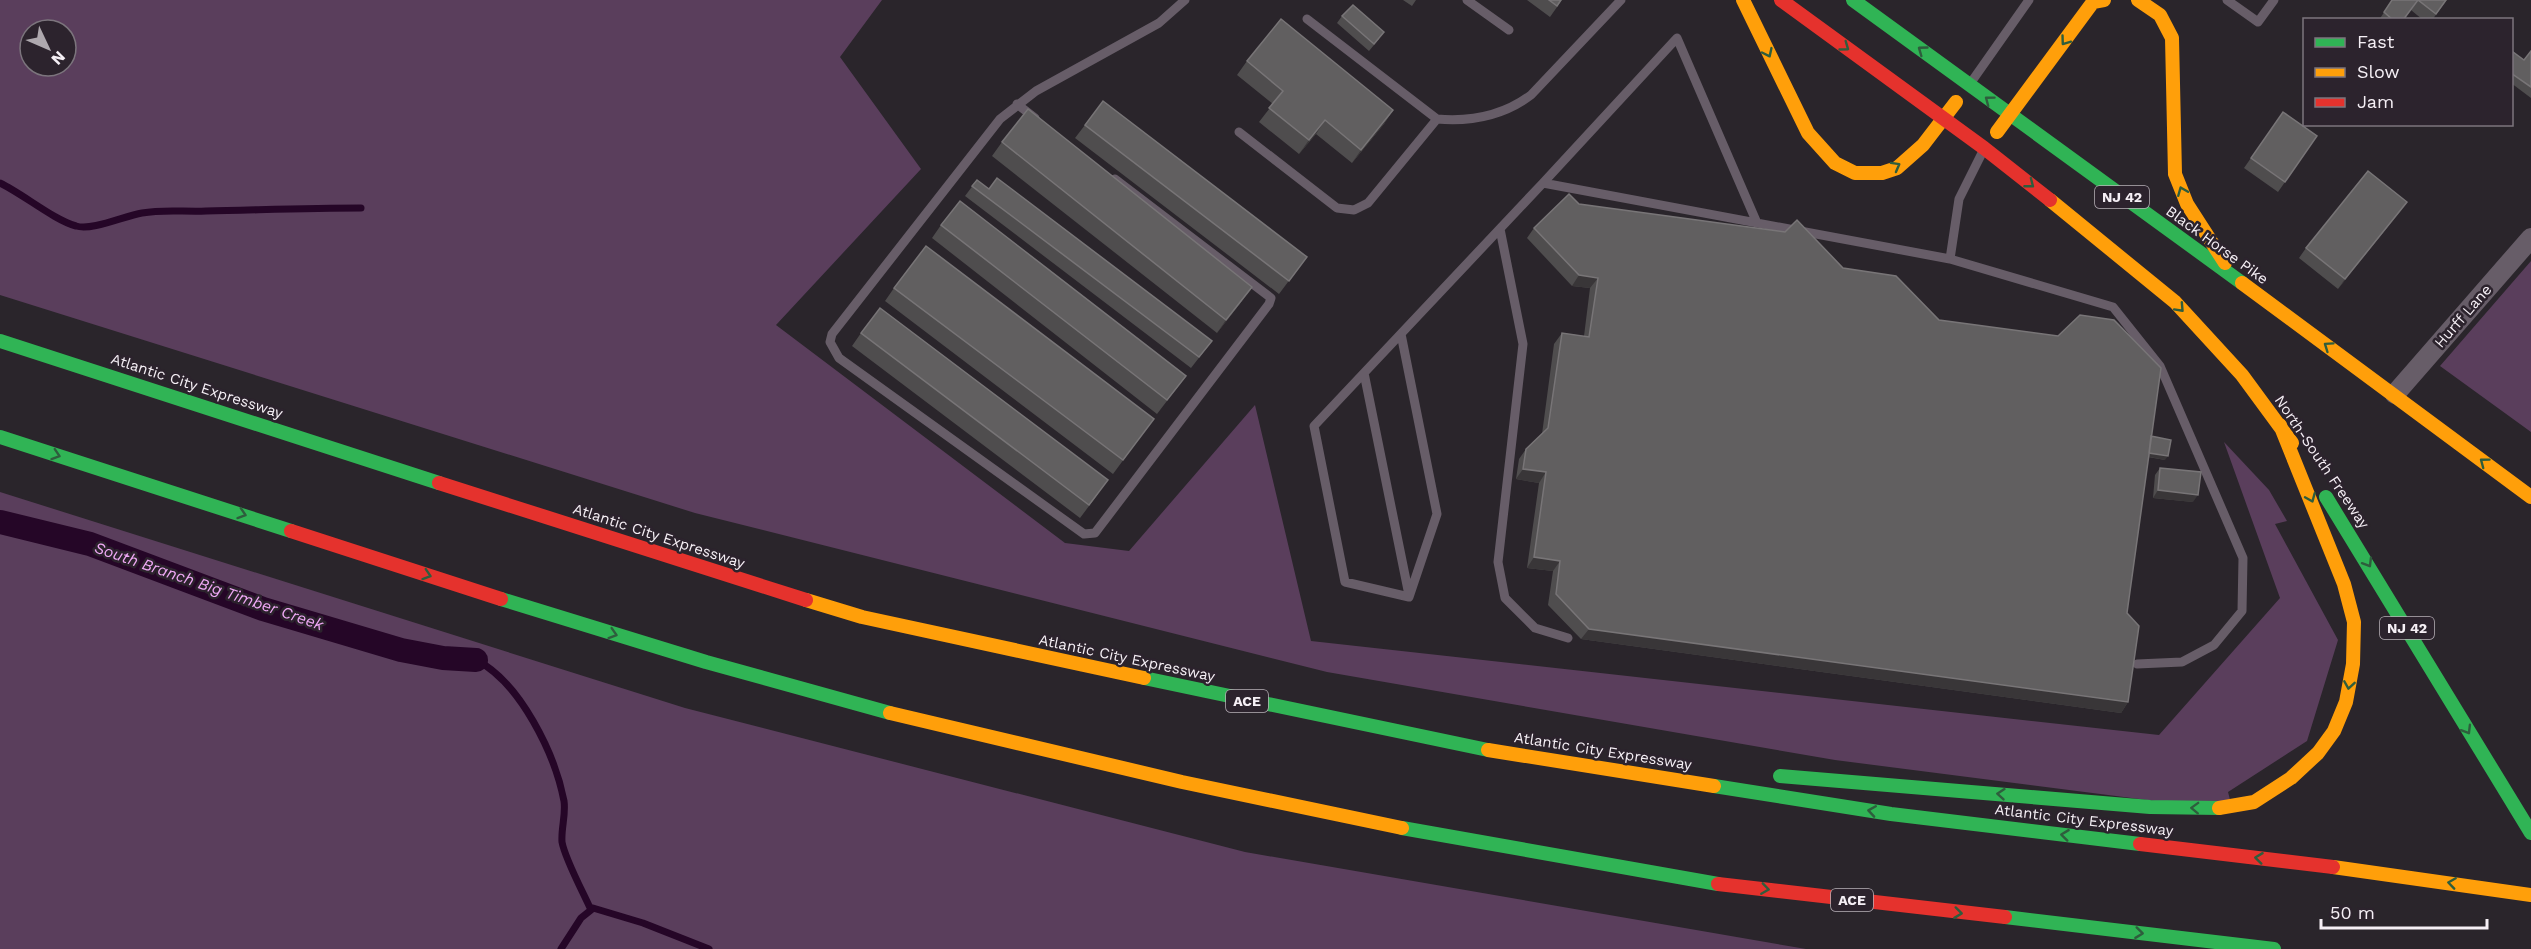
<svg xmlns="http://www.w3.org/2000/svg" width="2531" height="949" font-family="'Work Sans',sans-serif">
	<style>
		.green { fill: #5a3e5c; fill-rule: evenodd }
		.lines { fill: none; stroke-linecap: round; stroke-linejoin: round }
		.stream { stroke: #250627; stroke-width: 7 }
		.canal { stroke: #250627; stroke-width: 24 }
		.lane { stroke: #675d68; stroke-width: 9 }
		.street { stroke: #675d68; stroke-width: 20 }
		.fast { stroke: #30b455; stroke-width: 14 }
		.slow { stroke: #ff9f0a; stroke-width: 14 }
		.jam { stroke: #e5322d; stroke-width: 14 }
		.wall { fill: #4f4d4e }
		.shaded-wall { fill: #393638 }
		.building { fill: #615f60; stroke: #787577; stroke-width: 1.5 }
		.oneway { stroke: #2e5d3d }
		.labels { text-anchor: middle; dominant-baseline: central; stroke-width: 5; stroke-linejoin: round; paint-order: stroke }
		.shield { fill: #2c232d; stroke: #b9b2b9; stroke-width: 1.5 }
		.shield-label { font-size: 14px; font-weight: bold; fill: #f5eff5 }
		.street-label { font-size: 15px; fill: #f5eff5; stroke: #2c232d }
		.water-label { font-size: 16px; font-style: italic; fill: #efa8f5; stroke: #2c232d }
	</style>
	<rect width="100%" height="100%" fill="#2a252b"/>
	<path class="green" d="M0,0H882L840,57L921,169L776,325L1065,543L1129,551L1255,405L1311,641L2159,735L2280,598L2224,442L2269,490L2287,521L2275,524L2338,640L2307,741L2228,792L2233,811L1835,760L1327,672L695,513L0,295ZM30,30H66V66H30Z
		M2531,261V432L2440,366Z
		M0,492L685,708L1245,852L1806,949H0Z"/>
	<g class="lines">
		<path class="stream" d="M0,183C23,194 54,220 76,226C92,231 124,216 142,213C164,209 184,212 206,211C258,210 309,208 361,208
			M476,660C520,682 555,754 564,801C566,815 561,828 562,842C565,859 583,892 591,910
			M591,910L593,908L643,923L709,949
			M561,949L581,918L591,910"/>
		<path class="canal" d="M0,522L90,544L263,609L401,650L443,658L476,660"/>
		<path class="lane" d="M1467,0L1509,30
			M2227,0L2258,22L2274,0
			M1307,19L1437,119C1472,122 1503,116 1531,95L1621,0
			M1972,81L2029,0
			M1017,104L1035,118
			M1239,132L1337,208L1354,210L1368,203L1437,119
			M1115,179L1271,298L1269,304L1095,533L1084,534L839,358L830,342L832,334L1000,119L1036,91L1159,23L1185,0
			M1543,183L1677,38L1757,223
			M1500,229L1523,344L1498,562L1505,598L1535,628L1568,638
			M1950,259L2113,307L2160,366L2243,558L2242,611L2214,645L2182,662L2137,664
			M1401,334L1437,514L1409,597L1345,582L1314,426L1543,183L1950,259L1959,199L1982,153
			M1364,373L1409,595"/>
		<path class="street" d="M2395,394L2531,238"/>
		<path class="fast" d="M1853,0L2242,283
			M0,341L439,483
			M0,437L291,531
			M2326,497L2531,833
			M501,599L706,662L890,713
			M1144,678L1488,750
			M1780,776L2150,807L2219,808
			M1714,786L1891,814L2140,844
			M1402,828L1718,884
			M2005,917L2274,949"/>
		<path class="slow" d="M1743,0L1808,133L1835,163L1855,173H1882L1897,168L1923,145L1956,102
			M2138,0L2160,15L2172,38L2175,174L2187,204L2225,263
			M1997,132L2093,2L2104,0
			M2050,200L2175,302L2242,375L2292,443
			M2242,283L2531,497
			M806,600L862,617L1144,678
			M890,713L1182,782L1402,828
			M1488,750L1714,786
			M2219,808L2254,802L2291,778L2318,753L2334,731L2346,702L2353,664L2354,622L2344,584L2280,425
			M2333,867L2531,895"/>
		<path class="jam" d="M1781,0L1984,148L2050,200
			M439,483L806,600
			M291,531L501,599
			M2140,844L2333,867
			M1718,884L2005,917"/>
	</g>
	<path class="wall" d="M1403,0H1416L1412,6Z
		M1527,0H1562L1550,17Z
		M2392,0H2447L2432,20H2423L2411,10L2404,20H2379Z
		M1342,16L1379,39L1369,51L1337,23Z
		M2531,51V98L2511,83V54L2524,60Z
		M1247,61L1393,110L1384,124L1352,163L1316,134L1299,154L1259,122L1273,104L1237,75Z
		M2283,112L2317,136L2278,192L2244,168Z
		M1085,125L1297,270L1279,294L1075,138Z
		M1002,142L1242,301L1217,333L992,156Z
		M977,180L989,189L1212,341L1191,368L965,196Z
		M2407,202L2338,289L2299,258L2306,248Z
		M1579,204L1843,268L2151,436L2165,460L2148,457L2127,613L2128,702L2121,713L1581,639L1548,605L1553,571L1527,568L1539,483L1516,479L1519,459L1526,449L1542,434L1554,344L1562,333L1584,336L1590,288L1572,286L1527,238L1534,228Z
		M941,225L1186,376L1157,414L932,238Z
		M894,288L1144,432L1113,474L885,301Z
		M861,333L1098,494L1080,518L852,346Z
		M2160,468L2193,502L2153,498L2155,475Z"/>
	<path class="shaded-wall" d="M1393,110L1384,124L1352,163L1361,150Z
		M1325,120L1316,134L1299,154L1309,140Z
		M2407,202L2399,213L2338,289L2345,279Z
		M1579,275L1598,278L1590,288L1572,286Z
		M1252,287L1242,301L1217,333L1226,320Z
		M2148,453L2168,456L2165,460L2145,456Z
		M1523,469L1546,472L1539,483L1516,479Z
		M2158,490L2198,495L2193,502L2153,498Z
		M1534,557L1560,561L1553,571L1527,568Z
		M1589,629L2128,702L2121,713L1581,639Z"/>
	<path class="building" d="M1549,0H1561L1557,6Z
		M2392,0H2418L2403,20H2393L2384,12Z
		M2418,0H2446L2436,14Z
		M1353,5L1384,32L1374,44L1342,16Z
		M1281,19L1393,110L1361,150L1325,120L1309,140L1269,108L1283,91L1247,61Z
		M2531,51V87L2511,73V54L2513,52L2524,60Z
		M1103,101L1307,257L1289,281L1085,125Z
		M1028,109L1252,287L1226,320L1002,142Z
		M2283,112L2317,136L2285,182L2251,158Z
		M2368,171L2407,202L2345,279L2306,248Z
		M997,178L1212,341L1199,357L972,186L977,180L989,189Z
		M1569,194L1579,204L1785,232L1797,220L1843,268L1896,276L1939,320L2058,336L2080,315L2114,320L2161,368L2127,613L2139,626L2128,702L1589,629L1556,594L1560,561L1534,557L1546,472L1523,469L1526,449L1548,428L1562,333L1589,337L1598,278L1579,275L1534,228Z
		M960,201L1186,376L1167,400L941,225Z
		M926,246L1154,419L1123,460L894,288Z
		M880,308L1108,480L1089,505L861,333Z
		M2151,436L2171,440L2168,456L2149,453Z
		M2160,468L2201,472L2198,495L2158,490Z"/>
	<defs><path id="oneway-chevron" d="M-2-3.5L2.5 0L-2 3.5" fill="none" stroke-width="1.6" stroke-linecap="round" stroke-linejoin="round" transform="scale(1.5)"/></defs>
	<g class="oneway">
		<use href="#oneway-chevron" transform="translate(2065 41) rotate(126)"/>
		<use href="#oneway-chevron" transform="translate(1845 47) rotate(36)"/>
		<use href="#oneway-chevron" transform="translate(1922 50) rotate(-144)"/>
		<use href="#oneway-chevron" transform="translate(1768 53) rotate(65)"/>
		<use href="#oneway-chevron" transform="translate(1989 100) rotate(-143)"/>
		<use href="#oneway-chevron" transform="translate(1896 166) rotate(-29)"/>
		<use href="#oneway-chevron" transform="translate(2030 184) rotate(38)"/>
		<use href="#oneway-chevron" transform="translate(2182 191) rotate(-112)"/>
		<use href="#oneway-chevron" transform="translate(2180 308) rotate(47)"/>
		<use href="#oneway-chevron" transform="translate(2328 346) rotate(-145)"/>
		<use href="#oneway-chevron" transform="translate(56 455) rotate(18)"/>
		<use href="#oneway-chevron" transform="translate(2484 462) rotate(-143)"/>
		<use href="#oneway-chevron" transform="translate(2311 498) rotate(67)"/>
		<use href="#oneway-chevron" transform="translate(242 514) rotate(18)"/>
		<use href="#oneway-chevron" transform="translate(2368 563) rotate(59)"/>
		<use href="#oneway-chevron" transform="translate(427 575) rotate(18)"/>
		<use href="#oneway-chevron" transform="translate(613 634) rotate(17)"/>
		<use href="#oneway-chevron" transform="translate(2349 685) rotate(99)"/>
		<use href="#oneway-chevron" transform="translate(2467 730) rotate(59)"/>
		<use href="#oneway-chevron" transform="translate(2001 794) rotate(-175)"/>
		<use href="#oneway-chevron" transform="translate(2195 808) rotate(-178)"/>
		<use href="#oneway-chevron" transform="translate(1872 811) rotate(-171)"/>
		<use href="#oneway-chevron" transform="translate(2065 835) rotate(-173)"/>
		<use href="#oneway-chevron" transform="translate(2259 858) rotate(-173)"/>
		<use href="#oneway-chevron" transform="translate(2452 883) rotate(-172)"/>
		<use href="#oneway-chevron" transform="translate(1765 889) rotate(8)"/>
		<use href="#oneway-chevron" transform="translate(1958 913) rotate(7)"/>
		<use href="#oneway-chevron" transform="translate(2139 933) rotate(7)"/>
	</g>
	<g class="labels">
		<g class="shield">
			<rect x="2095" y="186" width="54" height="22" rx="4.5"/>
			<rect x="2380" y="617" width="54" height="22" rx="4.5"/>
			<rect x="1226" y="690" width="42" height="22" rx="4.5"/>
			<rect x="1831" y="889" width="42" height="22" rx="4.5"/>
		</g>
		<g class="shield-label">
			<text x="2122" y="197">NJ 42</text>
			<text x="2407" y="628">NJ 42</text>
			<text x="1247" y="701">ACE</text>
			<text x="1852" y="900">ACE</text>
		</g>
		<g class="street-label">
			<text transform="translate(2217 245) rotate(36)">Black Horse Pike</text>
			<text transform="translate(2463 316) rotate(-49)">Hurff Lane</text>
			<text transform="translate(197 386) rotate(18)">Atlantic City Expressway</text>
			<text transform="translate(2322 462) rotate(56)">North-South Freeway</text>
			<text transform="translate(659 536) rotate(18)">Atlantic City Expressway</text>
			<text transform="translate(1127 658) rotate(12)">Atlantic City Expressway</text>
			<text transform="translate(1603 751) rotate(9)">Atlantic City Expressway</text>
			<text transform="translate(2084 820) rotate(7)">Atlantic City Expressway</text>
		</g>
		<g class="water-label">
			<text transform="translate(209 586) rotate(19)">South Branch Big Timber Creek</text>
		</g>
	</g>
	<rect x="2303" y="18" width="210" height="108" fill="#2c232d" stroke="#7c757d" stroke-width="1.5"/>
	<rect x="2315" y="38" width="30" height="9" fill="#30b455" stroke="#7c757d" stroke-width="1.5"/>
	<text x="2357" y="48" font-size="18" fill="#f5eff5">Fast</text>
	<rect x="2315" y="68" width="30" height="9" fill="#ff9f0a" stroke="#7c757d" stroke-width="1.5"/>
	<text x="2357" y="78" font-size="18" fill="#f5eff5">Slow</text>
	<rect x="2315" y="98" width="30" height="9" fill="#e5322d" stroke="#7c757d" stroke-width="1.5"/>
	<text x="2357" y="108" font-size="18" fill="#f5eff5">Jam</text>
	<g transform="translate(48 48) rotate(134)"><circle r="28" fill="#2c232d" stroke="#7c757d" stroke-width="1.5"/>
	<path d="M0-4.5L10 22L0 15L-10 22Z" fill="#aea8ae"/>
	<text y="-9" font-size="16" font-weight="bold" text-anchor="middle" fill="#f5eff5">N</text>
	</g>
	<path d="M2321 919v9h166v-9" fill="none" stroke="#f5eff5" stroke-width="3"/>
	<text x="2330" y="919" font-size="18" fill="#f5eff5" stroke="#2c232d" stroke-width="4.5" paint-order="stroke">50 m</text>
</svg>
